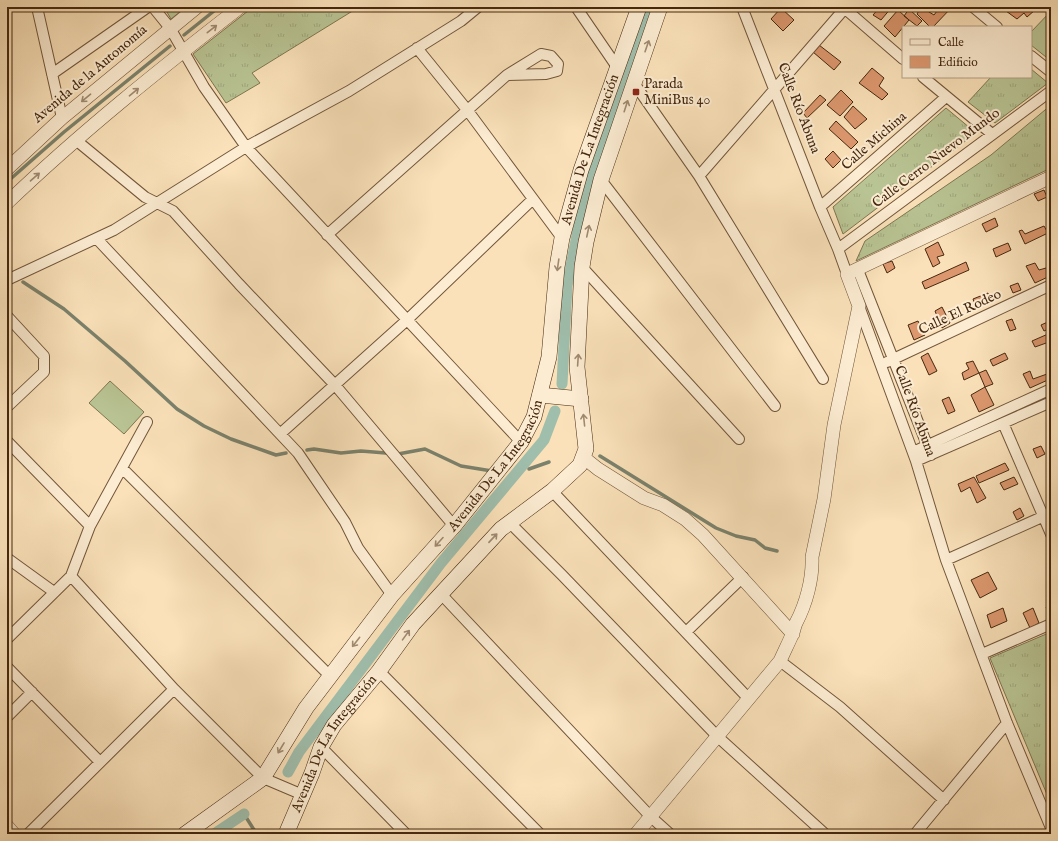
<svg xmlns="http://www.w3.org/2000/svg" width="1058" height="841" font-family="'IM FELL English',serif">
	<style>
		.grass { fill: url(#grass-tufts); stroke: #7f7652 }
		.garden { fill: #b9c494; stroke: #7f7652 }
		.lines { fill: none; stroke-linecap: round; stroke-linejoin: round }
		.stream { stroke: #7b826d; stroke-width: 3.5 }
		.canal { stroke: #9fbeac; stroke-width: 11 }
		.building { fill: #dc976e; stroke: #45280f }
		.minor-casing { stroke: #72563a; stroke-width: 12 }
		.tertiary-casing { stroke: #72563a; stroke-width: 14 }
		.secondary-casing { stroke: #45280f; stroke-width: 16 }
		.minor { stroke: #fcecd2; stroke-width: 10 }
		.tertiary { stroke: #fcecd2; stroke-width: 13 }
		.secondary { stroke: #fcecd2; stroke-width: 15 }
		.oneway { stroke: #a08a70 }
		.poi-dot { fill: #8f2418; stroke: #fcecd2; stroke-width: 1.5 }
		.labels { text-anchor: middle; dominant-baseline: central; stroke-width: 4; stroke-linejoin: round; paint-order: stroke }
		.street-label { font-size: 14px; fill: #45280f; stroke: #fcecd2 }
		.poi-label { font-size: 14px; fill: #45280f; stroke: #fcecd2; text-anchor: start }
	</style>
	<defs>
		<pattern id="grass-tufts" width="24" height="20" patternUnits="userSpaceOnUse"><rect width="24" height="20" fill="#b9c494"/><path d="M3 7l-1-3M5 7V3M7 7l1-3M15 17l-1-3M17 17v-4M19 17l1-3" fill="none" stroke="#a0a87e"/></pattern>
	</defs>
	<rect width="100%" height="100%" fill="#fae1b9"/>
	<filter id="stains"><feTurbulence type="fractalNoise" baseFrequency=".005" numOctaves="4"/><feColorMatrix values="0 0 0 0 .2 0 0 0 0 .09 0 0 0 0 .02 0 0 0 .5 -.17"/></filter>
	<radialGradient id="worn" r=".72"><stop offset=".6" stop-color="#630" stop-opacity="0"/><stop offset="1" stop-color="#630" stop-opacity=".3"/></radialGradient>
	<path class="grass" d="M164,7H186L171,19Z
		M253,7H359L252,73L260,83L226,103L193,54Z
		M1031,69L1048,83L995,123L968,102L991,77H1031Z
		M1051,105V168L856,261L865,241L991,155Z
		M946,108L976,133L843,234L833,207Z
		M1051,632V804L990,658Z"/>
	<path class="garden" d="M1051,11V61L1031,45V32Z
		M110,381L144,412L124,434L89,403Z"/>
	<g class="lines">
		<path class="stream" d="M184,35L219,7
			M7,182L64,132L170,46
			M7,270V271
			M23,282L64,309L125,361L177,409L204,426L231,439L276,455L286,453
			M307,450L314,449L341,453L361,451L398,454L425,449L461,466L492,471
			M600,456L716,528L736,536L755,540L765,548L777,551
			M529,469L549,462
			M244,814L256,833"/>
		<path class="canal" d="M562,384L567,286L578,230L595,163L638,45L648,7
			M288,772L299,752L441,563L544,440L555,411
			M214,834L244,814"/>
	</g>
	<path class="building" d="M880,7H892L881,20L873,15Z
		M921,7L934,15L940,7H952L933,27H930L917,14Z
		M1010,7H1032L1035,10L1027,17L1024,13L1017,19L1006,11Z
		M781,8L794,20L783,31L771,19Z
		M909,9L922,21L917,26L904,16Z
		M898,10L909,20L895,37L884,26Z
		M819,45L841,62L834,70L813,52Z
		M872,68L884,78L879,86L888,94L882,100L859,83Z
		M841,90L853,102L840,116L827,105Z
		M820,95L826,100L807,118L803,113Z
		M853,106L867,119L855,129L844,117Z
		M836,121L858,142L851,149L829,129Z
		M833,151L841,160L833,168L825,159Z
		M1044,190L1047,197L1038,201L1034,194Z
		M995,218L998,226L986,232L982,224Z
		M1044,226L1048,233L1025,244L1019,231L1022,230L1025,234Z
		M938,242L944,255L937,257L940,263L933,267L925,249Z
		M1008,243L1011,250L996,257L993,249Z
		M892,261L895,268L887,273L883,264Z
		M966,262L969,270L925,289L922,282Z
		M1035,263L1039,270L1046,268L1050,276L1035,283L1026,266Z
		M1018,283L1021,290L1013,293L1010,286Z
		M988,293L991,300L976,307L973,299Z
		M942,307L950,323L942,328L935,311Z
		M1012,319L1016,329L1010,331L1006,321Z
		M918,321L925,335L914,340L908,325Z
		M1050,321L1051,328L1044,331L1041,325Z
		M1048,334L1051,339V346L1049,342L1035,347L1032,341Z
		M928,353L937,371L929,375L921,357Z
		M1005,353L1008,359L993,366L990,360Z
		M973,361L979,373L964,380L962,373L969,369L966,363Z
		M986,370L993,384L985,387L979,373Z
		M1030,371L1033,379L1047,374L1050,379L1030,388L1023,374Z
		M985,387L994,405L979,412L971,395Z
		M949,397L955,411L948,414L942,400Z
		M1041,446L1045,454L1037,458L1033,449Z
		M1005,463L1009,470L979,483L976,476Z
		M974,477L986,498L977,503L970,487L961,492L958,484Z
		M1014,477L1018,484L1004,490L1000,483Z
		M1020,508L1024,516L1017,520L1013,512Z
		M988,572L997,589L980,598L971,580Z
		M1051,605V617L1046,607Z
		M1003,608L1007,621L991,628L987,615Z
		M1033,608L1039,623L1030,628L1023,613Z"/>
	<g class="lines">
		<g class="minor-casing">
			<path id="minor" d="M37,7L62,118
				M153,7L170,28L204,87L246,147L521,442
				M576,7L617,67
				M742,7L820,207L838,249L847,274
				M843,7L903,59
				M973,7L997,27
				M417,48L468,111L562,238
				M1031,56L1051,72
				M52,74L148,7
				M923,77L992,134
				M634,83L699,176L823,379
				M77,141L145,197L173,211L239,284L335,385L454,526
				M699,176L846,7
				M601,180L775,406
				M820,207L946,97
				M327,235L507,75L541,54L551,56L558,64L557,71L546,74L507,75
				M97,239L298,453L345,522L358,548L392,595
				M838,249L1051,91
				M582,267L739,439
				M858,270L931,455
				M7,280L114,230L246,147L349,91L461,21L478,7
				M859,306L916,461L946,560L1007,723L1051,828
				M7,316L44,356V372L7,407
				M887,362L1051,285
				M147,422L90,526L71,576L174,689L263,778L303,795
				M1003,423L1051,534
				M280,434L407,320L533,199
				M7,441L90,526
				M913,452L1051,389
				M916,461L1051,402
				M122,468L330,676
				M552,491L749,699
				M511,524L562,575L718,737L825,834
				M7,558L54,592
				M946,560L1051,513
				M441,594L651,817L670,834
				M686,632L743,577
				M7,639L71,576
				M982,654L1051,624
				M780,661L840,707L944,800
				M7,667L100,762
				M379,671L540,834
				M7,717L32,692
				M321,747L406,834
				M28,834L174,689
				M915,834L1007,723"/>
		</g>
		<g class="tertiary-casing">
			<path id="tertiary" d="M7,169L62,118L197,7
				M7,203C80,133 160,69 240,7
				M583,457L598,469L644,498L663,505L685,519L703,535L793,634
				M7,826L14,834
				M636,834L780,661C784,652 788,644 792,635C794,632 794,627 796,623C806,604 813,579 812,557L824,499L834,425L859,306L847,274L1051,177"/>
		</g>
		<g class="secondary-casing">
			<g id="secondary">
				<path d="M540,395L581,399"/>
				<path id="s1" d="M185,834L263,778L306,708L392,595L454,526L521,442L534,417L549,357L557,267L562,238L581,170L639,7"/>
				<path id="s2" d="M286,834L312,773L321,747L334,725L379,671L413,624L501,529L552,491L580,465L586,449L577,367L582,267L586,242L601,180L660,7"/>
			</g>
		</g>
		<use href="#minor" class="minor"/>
		<use href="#tertiary" class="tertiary"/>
		<use href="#secondary" class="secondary"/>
	</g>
	<defs><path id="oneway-shaft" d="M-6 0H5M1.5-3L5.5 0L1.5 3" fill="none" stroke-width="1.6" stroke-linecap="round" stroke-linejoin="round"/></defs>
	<g class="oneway">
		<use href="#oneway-shaft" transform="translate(212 29) rotate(-38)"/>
		<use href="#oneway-shaft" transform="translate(647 46) rotate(-71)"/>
		<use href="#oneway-shaft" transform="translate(134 92) rotate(-40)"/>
		<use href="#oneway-shaft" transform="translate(86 98) rotate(140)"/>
		<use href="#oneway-shaft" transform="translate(626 106) rotate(-72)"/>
		<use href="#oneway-shaft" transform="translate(35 177) rotate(-41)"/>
		<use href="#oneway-shaft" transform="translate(588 231) rotate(-78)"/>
		<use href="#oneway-shaft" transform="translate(558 265) rotate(98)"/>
		<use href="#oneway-shaft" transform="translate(578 360) rotate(-86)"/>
		<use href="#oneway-shaft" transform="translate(584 420) rotate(-96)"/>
		<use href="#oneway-shaft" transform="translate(493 538) rotate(-47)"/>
		<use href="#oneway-shaft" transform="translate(439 542) rotate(132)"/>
		<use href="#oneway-shaft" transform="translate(406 635) rotate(-54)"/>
		<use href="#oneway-shaft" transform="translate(356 642) rotate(128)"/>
		<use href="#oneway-shaft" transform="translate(281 748) rotate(121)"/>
	</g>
	<rect class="poi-dot" x="632" y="88" width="8" height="8" rx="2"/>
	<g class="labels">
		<g class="street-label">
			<text transform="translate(90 74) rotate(-40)">Avenida de la Autonomía</text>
			<text transform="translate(799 108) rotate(69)">Calle Río Abuna</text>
			<text transform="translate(874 141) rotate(-41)">Calle Michina</text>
			<text stroke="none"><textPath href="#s1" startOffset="823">Avenida De La Integración</textPath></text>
			<text transform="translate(936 158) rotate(-37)">Calle Cerro Nuevo Mundo</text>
			<text transform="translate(960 312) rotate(-25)">Calle El Rodeo</text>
			<text transform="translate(915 411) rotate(70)">Calle Río Abuna</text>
			<text stroke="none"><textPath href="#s1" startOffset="487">Avenida De La Integración</textPath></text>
			<text stroke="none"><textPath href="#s2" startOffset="103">Avenida De La Integración</textPath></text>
		</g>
		<g class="poi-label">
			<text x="644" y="84">Parada<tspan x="644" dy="16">MiniBus 40</tspan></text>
		</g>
	</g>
	<rect width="1058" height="841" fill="none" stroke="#fae1b9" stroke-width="24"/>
	<rect x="8" y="8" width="1042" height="825" fill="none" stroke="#45280f" stroke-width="2"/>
	<rect x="12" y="12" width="1034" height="817" fill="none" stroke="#45280f"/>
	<rect x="902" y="26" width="130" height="52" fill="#fcecd2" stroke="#b39e84"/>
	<rect x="910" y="39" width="20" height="6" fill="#fcecd2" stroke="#b39e84"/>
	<text x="938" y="46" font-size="12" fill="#45280f">Calle</text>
	<rect x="910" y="56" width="20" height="12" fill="#dc976e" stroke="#b39e84"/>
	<text x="938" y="66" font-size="12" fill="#45280f">Edificio</text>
	<rect width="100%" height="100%" filter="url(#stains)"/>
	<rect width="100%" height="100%" fill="url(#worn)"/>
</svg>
